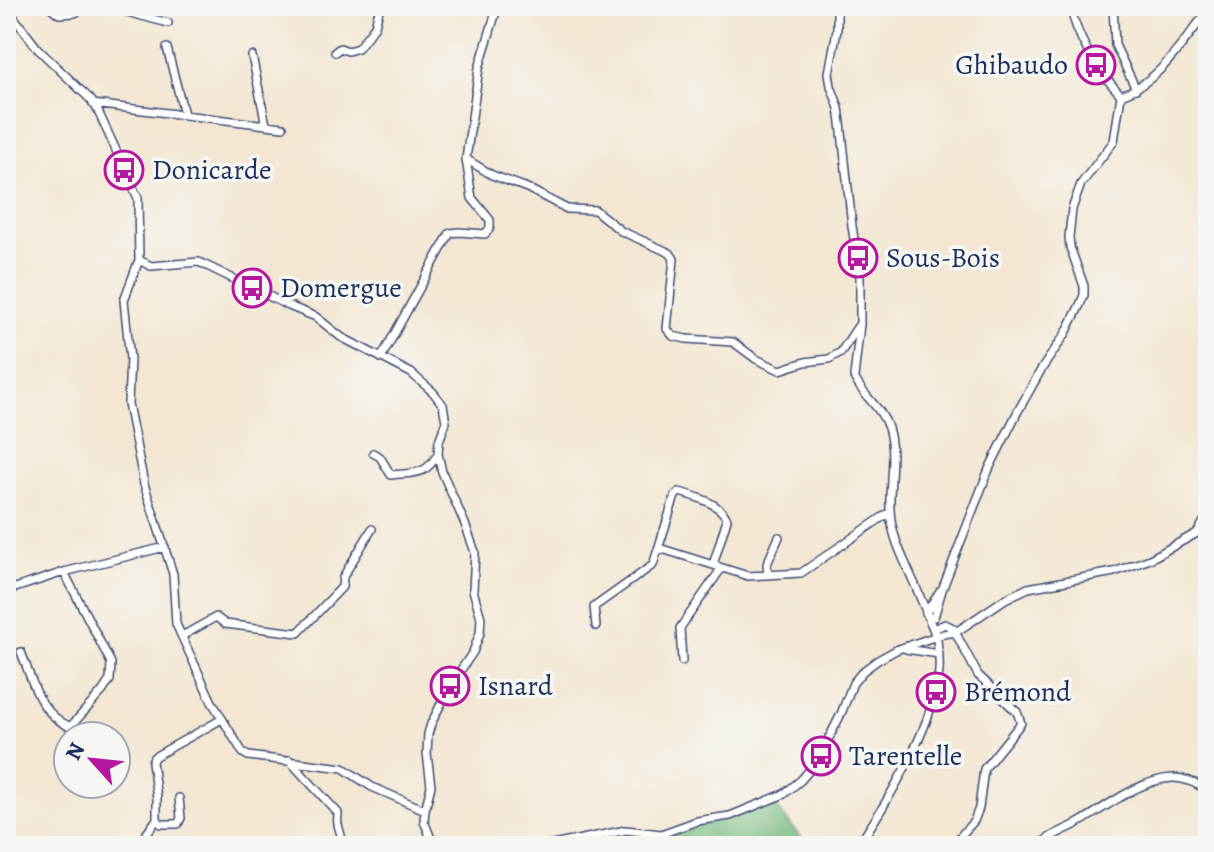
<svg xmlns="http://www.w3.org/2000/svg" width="1214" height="852" font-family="Alegreya,serif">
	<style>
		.forest { fill: #74b87d; stroke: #48746e; stroke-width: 2 }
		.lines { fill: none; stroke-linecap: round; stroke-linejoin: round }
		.minor-casing { stroke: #3b4a6f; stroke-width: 10 }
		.minor { stroke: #fff; stroke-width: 7 }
		.labels { text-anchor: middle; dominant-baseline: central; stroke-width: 7; stroke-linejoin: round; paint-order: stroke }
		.poi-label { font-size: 28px; fill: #1b2f5e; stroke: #f6f6f2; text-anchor: start }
	</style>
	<rect width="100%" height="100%" fill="#f6f6f2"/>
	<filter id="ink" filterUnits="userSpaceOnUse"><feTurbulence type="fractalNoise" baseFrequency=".0125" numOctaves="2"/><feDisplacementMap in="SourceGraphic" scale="16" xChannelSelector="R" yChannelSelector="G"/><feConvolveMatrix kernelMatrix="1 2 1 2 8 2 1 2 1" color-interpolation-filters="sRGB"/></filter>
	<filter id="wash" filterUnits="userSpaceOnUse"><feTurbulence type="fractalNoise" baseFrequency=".006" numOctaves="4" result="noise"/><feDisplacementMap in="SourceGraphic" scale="32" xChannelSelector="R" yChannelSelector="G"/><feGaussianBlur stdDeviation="1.8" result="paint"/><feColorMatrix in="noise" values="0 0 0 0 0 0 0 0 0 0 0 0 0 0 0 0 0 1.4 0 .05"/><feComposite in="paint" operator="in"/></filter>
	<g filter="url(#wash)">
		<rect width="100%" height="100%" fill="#f3e6d2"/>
		<path class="forest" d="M772,802L807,846H664L663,835Z"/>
	</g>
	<g filter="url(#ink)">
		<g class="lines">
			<g class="minor-casing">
				<path id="minor" d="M49,6L59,14L75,13L87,6
					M105,6L168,23
					M837,6V30L829,73L831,86L839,108L841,123L852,226L860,277V324L854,377C863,397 881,406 888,428C896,453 889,483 890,509C891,541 909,568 920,597C926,610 930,624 937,637
					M1070,6C1078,41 1096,69 1121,95
					M1113,6L1115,45L1136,89
					M6,7L38,49L91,100L97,109L138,198L139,260L124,300L130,359L128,404L144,484L173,574L176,624L212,702L243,753L248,756L343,768L372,787L425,810
					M167,48L184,114
					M335,52L340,48L348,51L358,48L375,26L380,6
					M252,56L266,125
					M1121,95C1160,82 1183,41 1208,11
					M93,104L283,127
					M466,159L492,175L527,188L567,209L595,210L621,231L670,253L674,259L667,329L673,336L686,339L733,342L756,359L780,370L805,362L829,359L841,352L858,326
					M139,260L151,266L199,262L289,306L316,317L341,337L411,373L433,392L443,405L446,422L439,441L438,454L442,472L465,524L475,552L473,590L481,618L480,633L473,652L450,686L431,724L428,734L427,753L431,786L425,810L424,821L434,846
					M381,358L450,233L459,232L485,234L490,228V220L472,198L466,159L479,68L496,12L500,6
					M373,453L380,457L391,475C416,472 424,477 438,454
					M659,548L748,576L801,573L890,512
					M768,575L767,564L779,537
					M6,591L64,572L165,547
					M926,613L940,591
					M934,617L942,590L989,469L1018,411L1041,370L1066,333L1080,305L1084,295V286L1070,247L1069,237L1072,209L1081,184L1114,141L1121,95
					M596,626L594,607L653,565L675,496L679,492C695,496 720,503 727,519L713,565
					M934,632L936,628L945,624L953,628L978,675L1017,712L1021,723L984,769L979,808L974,821L956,841L954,846
					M182,636L216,617L225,624L298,633L342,587L343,577L372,529
					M906,649L939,654
					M21,652C34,684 37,711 70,727L102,692L110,680L111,663L64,572
					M682,661L680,628L721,569
					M289,760L338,813C338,817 337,821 338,824C340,837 346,835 333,846
					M179,798L181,818L178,824H161L157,819V798L152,762L154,757L222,719
					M138,846L157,819
					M548,846L626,830L661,834L697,821L730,816L784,794L801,780L818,760L841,714L853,683L863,671L878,660L896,650L910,645L943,634L956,632L1005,599L1028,588L1114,572L1150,559L1197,533L1208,515
					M858,846C888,801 934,725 939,671C940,658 938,646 936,634
					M1038,846C1051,834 1067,830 1082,821C1109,805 1140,780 1172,778C1185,777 1198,785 1208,790"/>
			</g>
			<use href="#minor" class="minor"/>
		</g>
	</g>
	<defs>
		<g id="bus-ring" transform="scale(2)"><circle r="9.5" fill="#f6f6f2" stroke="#b5179e" stroke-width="1.5"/><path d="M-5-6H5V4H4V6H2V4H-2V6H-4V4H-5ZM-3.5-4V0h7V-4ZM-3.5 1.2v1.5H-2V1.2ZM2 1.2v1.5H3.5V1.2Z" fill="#b5179e"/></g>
	</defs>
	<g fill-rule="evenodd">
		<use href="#bus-ring" x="1096" y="65"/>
		<use href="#bus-ring" x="124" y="170"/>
		<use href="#bus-ring" x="858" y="258"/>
		<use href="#bus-ring" x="252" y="288"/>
		<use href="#bus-ring" x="450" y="686"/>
		<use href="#bus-ring" x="936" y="692"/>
		<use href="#bus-ring" x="821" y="756"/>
	</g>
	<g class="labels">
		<g class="poi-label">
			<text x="1068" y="65" text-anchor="end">Ghibaudo</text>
			<text x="152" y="170">Donicarde</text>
			<text x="886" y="258">Sous-Bois</text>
			<text x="280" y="288">Domergue</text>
			<text x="478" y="686">Isnard</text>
			<text x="964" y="692">Brémond</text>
			<text x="849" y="756">Tarentelle</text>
		</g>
	</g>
	<rect width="1214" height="852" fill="none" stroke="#f6f6f2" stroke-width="32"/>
	<g transform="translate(92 760) rotate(297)"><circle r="38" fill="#f6f6f2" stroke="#9ea6b7" stroke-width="2"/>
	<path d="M0-6L14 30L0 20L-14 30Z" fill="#b5179e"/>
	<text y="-12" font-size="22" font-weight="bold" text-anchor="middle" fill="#1b2f5e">N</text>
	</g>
</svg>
